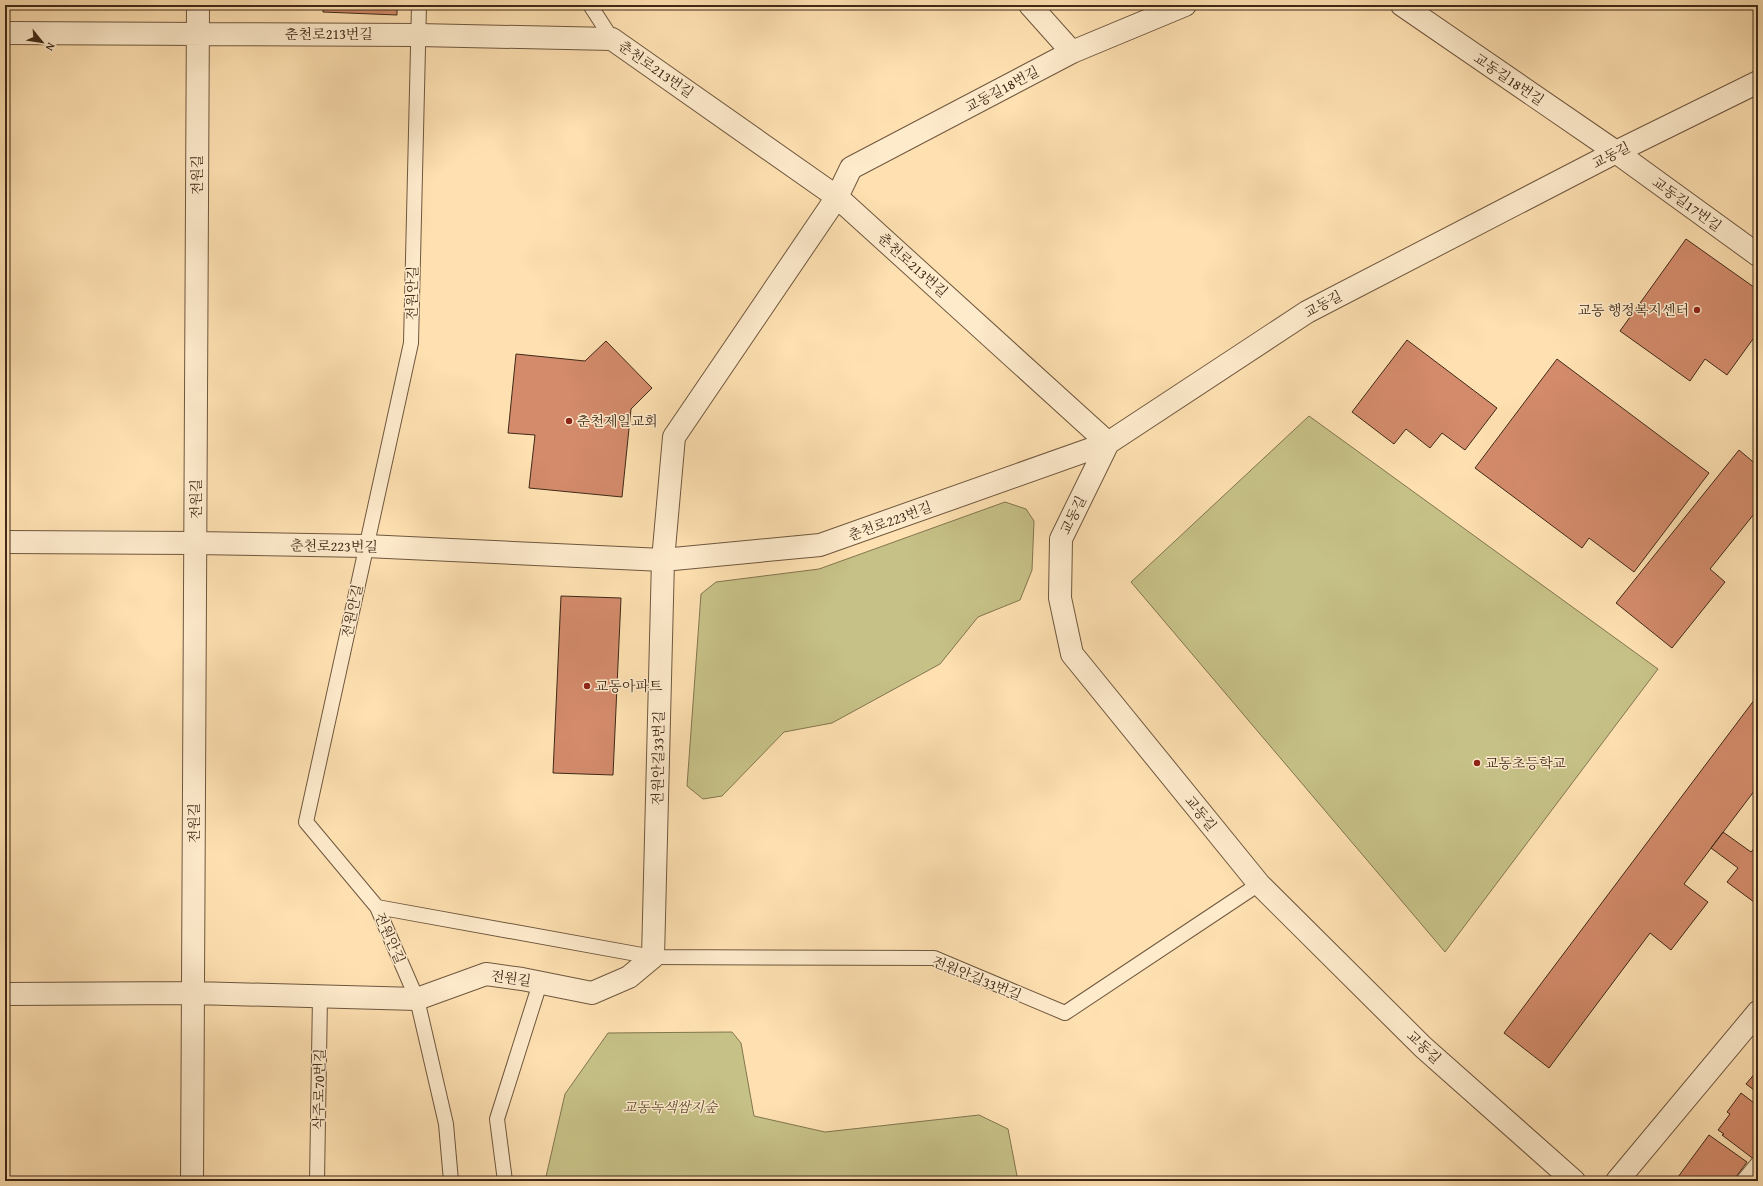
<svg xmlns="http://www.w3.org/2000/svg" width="1763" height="1186" font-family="'Gentium Book Plus','Noto Serif KR',serif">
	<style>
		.green { fill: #c6c187; stroke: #82754f }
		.building { fill: #d38b6b; stroke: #3f2917 }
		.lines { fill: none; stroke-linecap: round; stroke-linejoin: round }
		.service-casing { stroke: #6f573e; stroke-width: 16 }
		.minor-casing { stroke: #6f573e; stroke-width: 24 }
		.service { stroke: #feebcc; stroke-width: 14 }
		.minor { stroke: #feebcc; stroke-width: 22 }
		.poi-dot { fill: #8f2418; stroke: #feebcc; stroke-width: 1.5 }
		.labels { text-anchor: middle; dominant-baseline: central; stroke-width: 3; stroke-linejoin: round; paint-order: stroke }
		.street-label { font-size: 14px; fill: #3f2917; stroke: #feebcc }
		.poi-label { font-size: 14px; fill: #3f2917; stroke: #feebcc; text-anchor: start }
		.park-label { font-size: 14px; font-style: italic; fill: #614f33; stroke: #feebcc }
	</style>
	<rect width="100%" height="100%" fill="#fee0b1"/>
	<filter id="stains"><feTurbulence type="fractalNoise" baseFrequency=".005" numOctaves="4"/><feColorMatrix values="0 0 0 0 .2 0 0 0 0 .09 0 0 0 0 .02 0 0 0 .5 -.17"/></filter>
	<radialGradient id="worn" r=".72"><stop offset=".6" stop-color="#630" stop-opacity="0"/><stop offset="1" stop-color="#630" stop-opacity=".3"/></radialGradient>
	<path class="green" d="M1309,416L1658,669L1445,952L1131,582Z
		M1005,502L1026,509L1034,521L1032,570L1020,600L978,617L940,664L832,723L784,732L722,796L703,799L687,786L701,594L716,582L819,569Z
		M732,1032L741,1043L754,1116L825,1132L979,1115L1008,1129L1018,1181H545L565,1094L608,1033Z"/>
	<path class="building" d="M323,5H397V15L323,12Z
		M1686,239L1758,290V332L1727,375L1705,359L1690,381L1620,331Z
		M1407,340L1497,408L1465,450L1442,433L1430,448L1406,429L1394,444L1352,412Z
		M606,341L652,388L631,409L622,497L529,488L535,435L508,433L516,354L585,361Z
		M1557,359L1709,473L1634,572L1589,538L1582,548L1475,468Z
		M1739,450L1758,466V509L1710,569L1725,582L1672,648L1616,603Z
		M561,596L621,598L613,775L553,773Z
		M1758,695V786L1684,884L1708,902L1671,950L1650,933L1549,1068L1504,1033Z
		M1723,832L1751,852L1758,844V905L1727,882L1738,868L1711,848Z
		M1758,1062V1101L1754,1098L1758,1093L1746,1084L1757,1071L1753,1068Z
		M1741,1093L1758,1106V1156L1755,1160L1722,1135L1724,1134L1718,1130L1730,1114L1727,1112Z
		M1709,1135L1747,1162L1733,1181H1675Z"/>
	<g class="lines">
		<g class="service-casing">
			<path id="service" d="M419,5L411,343L306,822L377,907L417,999L446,1124L451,1181
				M590,5L612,39
				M377,907L653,957L934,958L1065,1013L1259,884
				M317,1181L320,996
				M505,1181L497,1119L540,983
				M1743,1181L1758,1163"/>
		</g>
		<g class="minor-casing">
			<path id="minor" d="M1030,5L1072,52
				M1402,5L1616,152L1758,255
				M5,33L418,35L612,39L837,197L1108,443L820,545L663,560L366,546L196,543L5,542
				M5,994L194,993L417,999L486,974L522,979L592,993L629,977L653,957L663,560L674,437L837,197L851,168L1072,52L1185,5
				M192,1181L198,5
				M1574,1181L1423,1047L1259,884L1072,654L1060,598L1061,539L1108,443L1307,312L1616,152L1758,82
				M1617,1181L1758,1012"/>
		</g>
		<use href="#service" class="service"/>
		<use href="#minor" class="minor"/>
	</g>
	<g class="poi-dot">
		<circle cx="1697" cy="310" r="4"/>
		<circle cx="569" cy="421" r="4"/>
		<circle cx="587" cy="686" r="4"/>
		<circle cx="1477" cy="763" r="4"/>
	</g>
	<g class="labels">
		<g class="street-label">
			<text x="329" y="34">춘천로213번길</text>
			<text transform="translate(656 69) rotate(35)">춘천로213번길</text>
			<text transform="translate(1509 79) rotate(34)">교동길18번길</text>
			<text transform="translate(1002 89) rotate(-28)">교동길18번길</text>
			<text transform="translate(1611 155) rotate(-27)">교동길</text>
			<text transform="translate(197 175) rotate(-90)">전원길</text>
			<text transform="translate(1687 204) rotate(36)">교동길17번길</text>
			<text transform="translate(913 265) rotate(42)">춘천로213번길</text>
			<text transform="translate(412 293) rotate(-89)">전원안길</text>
			<text transform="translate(1323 304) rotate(-28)">교동길</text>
			<text transform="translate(196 499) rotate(-90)">전원길</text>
			<text transform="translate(1073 515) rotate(-64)">교동길</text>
			<text transform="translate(890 521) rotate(-20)">춘천로223번길</text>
			<text transform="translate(334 546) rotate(1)">춘천로223번길</text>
			<text transform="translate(352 611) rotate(-78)">전원안길</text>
			<text transform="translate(658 758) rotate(-89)">전원안길33번길</text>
			<text transform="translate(1201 813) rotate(51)">교동길</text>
			<text transform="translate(194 823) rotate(-90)">전원길</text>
			<text transform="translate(390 938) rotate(66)">전원안길</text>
			<text transform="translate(511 978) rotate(8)">전원길</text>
			<text transform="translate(977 978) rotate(22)">전원안길33번길</text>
			<text transform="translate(1424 1047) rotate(43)">교동길</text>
			<text transform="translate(319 1089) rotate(-89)">삭주로70번길</text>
		</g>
		<g class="poi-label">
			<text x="1689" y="310" text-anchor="end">교동 행정복지센터</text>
			<text x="577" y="421">춘천제일교회</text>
			<text x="595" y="686">교동아파트</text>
			<text x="1485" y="763">교동초등학교</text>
		</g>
		<g class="park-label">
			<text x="670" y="1107">교동녹색쌈지숲</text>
		</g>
	</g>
	<rect width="1763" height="1186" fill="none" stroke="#fee0b1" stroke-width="20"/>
	<rect x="6" y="6" width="1751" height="1174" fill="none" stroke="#3f2917" stroke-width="2"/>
	<rect x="10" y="10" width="1743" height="1166" fill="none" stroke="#3f2917"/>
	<g transform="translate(42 42) rotate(120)" stroke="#feebcc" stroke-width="3" paint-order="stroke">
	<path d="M0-3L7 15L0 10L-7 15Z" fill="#3f2917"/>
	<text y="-6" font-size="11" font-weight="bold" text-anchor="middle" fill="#3f2917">N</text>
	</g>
	<rect width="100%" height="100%" filter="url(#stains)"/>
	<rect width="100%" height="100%" fill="url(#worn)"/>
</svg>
